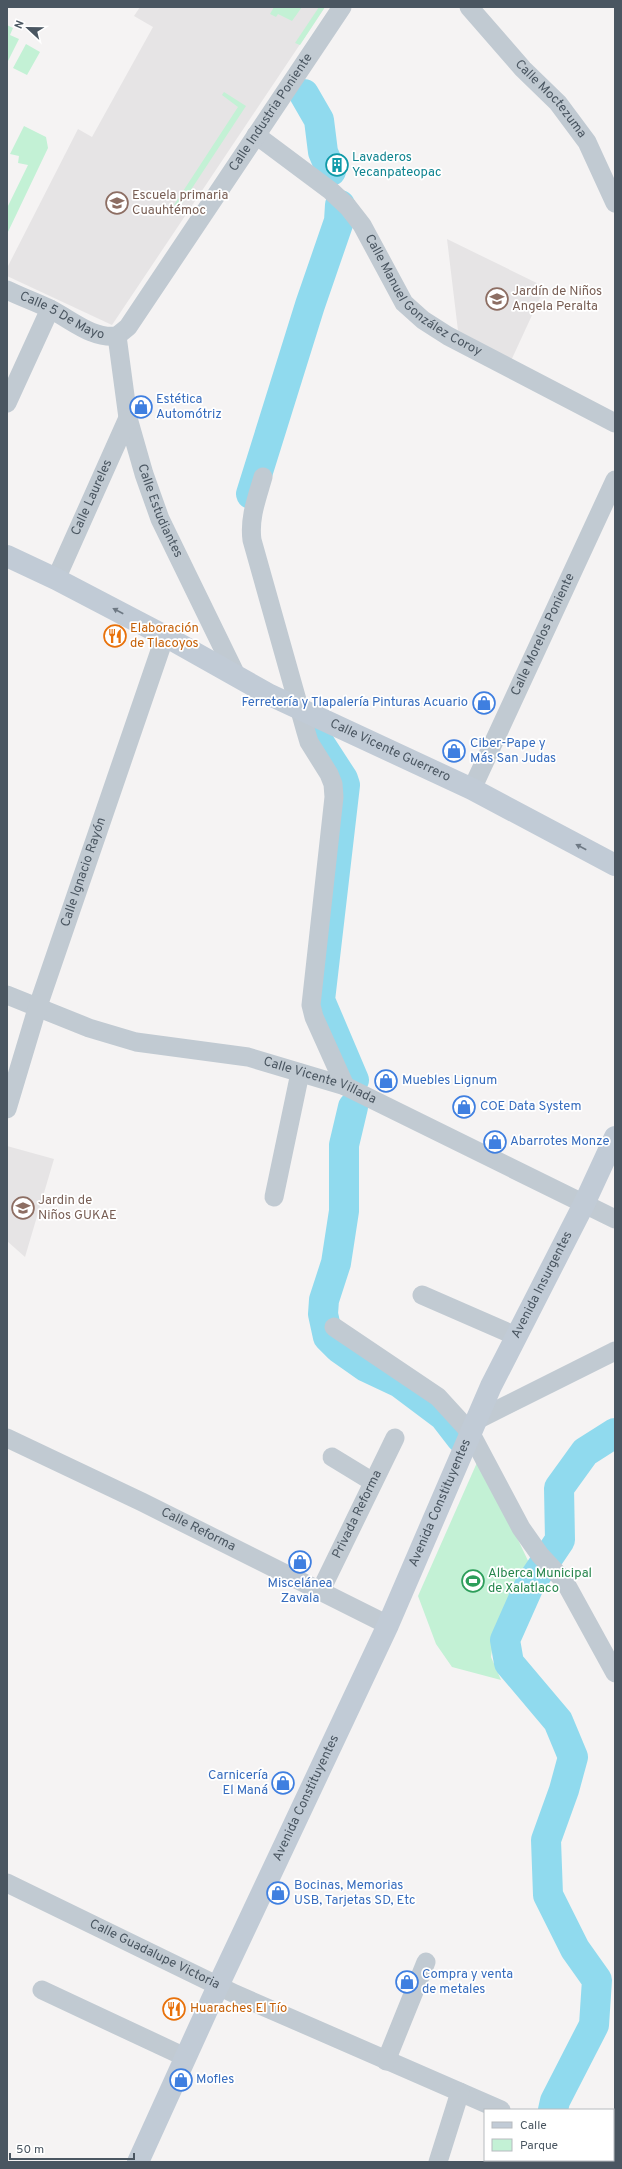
<svg xmlns="http://www.w3.org/2000/svg" width="622" height="2169" font-family="Overpass,sans-serif">
	<style>
		.education { fill: #e6e4e5 }
		.green { fill: #c3f1d5 }
		.lines { fill: none; stroke-linecap: round; stroke-linejoin: round }
		.river { stroke: #90daee; stroke-width: 30 }
		.minor { stroke: #c1cad2; stroke-width: 19 }
		.secondary { stroke: #c1cbd6; stroke-width: 22 }
		.oneway { fill: #6e7984 }
		.labels { text-anchor: middle; dominant-baseline: central; stroke-width: 3.5; stroke-linejoin: round; paint-order: stroke }
		.street-label { font-size: 13px; fill: #4a5661; stroke: #fff }
		.culture-label { font-size: 13px; fill: #0d838f; stroke: #fff; text-anchor: start }
		.education-label { font-size: 13px; fill: #785e54; stroke: #fff; text-anchor: start }
		.shop-label { font-size: 13px; fill: #366cbe; stroke: #fff; text-anchor: start }
		.food-label { font-size: 13px; fill: #c56008; stroke: #fff; text-anchor: start }
		.leisure-label { font-size: 13px; fill: #27864d; stroke: #fff; text-anchor: start }
	</style>
	<rect width="100%" height="100%" fill="#f5f3f3"/>
	<path class="education" d="M140,7H325L112,325L7,276V268L78,129L92,137L153,27L134,16Z
		M447,239L545,287L509,365L459,339Z
		M7,1146L54,1159L25,1257L7,1241Z"/>
	<path class="green" d="M274,7H302L292,21L278,14L276,17L270,14Z
		M319,7H325L300,45L295,43Z
		M7,25L13,28L10,35L19,39L8,61Z
		M26,44L40,52L27,75L13,68Z
		M224,92L246,106L179,208L174,205L238,107L222,95Z
		M24,126L46,137L48,148L7,234V208L28,165L18,163L19,156L10,154Z
		M479,1458L531,1567L495,1626L491,1657L501,1680L452,1667L436,1644L418,1596Z"/>
	<g class="lines">
		<path class="river" d="M304,94L319,120L323,152L331,171
			M251,494L310,305L339,221L340,205
			M317,739L343,779L345,785L320,1000L354,1080
			M353,1107L344,1145V1211L336,1263L324,1300L323,1314L328,1337L339,1348L366,1367L400,1383L444,1416L461,1438
			M553,2110L555,2101L594,2025L597,1980L575,1949L548,1895L546,1840L564,1790L573,1757L558,1721L509,1663L505,1640L529,1586L560,1540L559,1488L585,1452L615,1433
			M544,2162V2160"/>
		<g class="minor">
			<path id="s1" d="M469,7L523,69L558,103L587,142L615,203"/>
			<path id="s2" d="M256,135L331,191L348,207L362,225L404,303L423,320L448,336L615,423"/>
			<path id="s3" d="M7,290C21,297 36,302 50,309C72,320 92,339 117,336"/>
			<path id="s4" d="M117,336L128,327L342,7"/>
			<path id="s5" d="M117,336L128,418L144,474L160,519L236,675"/>
			<path d="M7,403L50,309"/>
			<path d="M263,477C257,498 249,518 252,540L306,732L309,742L329,774L333,784L334,797L311,1005L314,1017L345,1086"/>
			<path id="s6" d="M56,579L128,418"/>
			<path id="s7" d="M472,789L615,480"/>
			<path id="s8" d="M7,995L89,1028L136,1042L248,1057L345,1086L615,1219"/>
			<path id="s9" d="M7,1109L37,1009L165,636"/>
			<path d="M274,1197L300,1073"/>
			<path d="M422,1295L516,1336"/>
			<path d="M334,1327L438,1397L470,1432L521,1528L540,1555L565,1582L615,1673"/>
			<path d="M475,1421L615,1351"/>
			<path id="s10" d="M7,1438L142,1502L388,1625"/>
			<path d="M332,1457L373,1482"/>
			<path id="s11" d="M320,1592L395,1438"/>
			<path id="s12" d="M7,1883L235,1994L501,2110"/>
			<path d="M42,1990L185,2057"/>
			<path d="M386,2061L426,1962"/>
			<path d="M569,2160L570,2162"/>
			<path d="M438,2162L460,2092"/>
		</g>
		<g class="secondary">
			<path id="s13" d="M7,556L56,579L165,636L270,695L472,789L615,865"/>
			<path id="s14" d="M138,2162L218,1986L388,1625L491,1386L584,1204L615,1137"/>
		</g>
	</g>
	<defs><path id="oneway-solid" d="M-6-.8H1V-3.2L6.5 0L1 3.2V.8H-6Z"/></defs>
	<g class="oneway">
		<use href="#oneway-solid" transform="translate(118 611) rotate(-152)"/>
		<use href="#oneway-solid" transform="translate(581 847) rotate(-152)"/>
	</g>
	<defs>
		<g id="building-ring" transform="scale(1.15)"><circle r="9.5" fill="#fff" stroke="#0f9aa8" stroke-width="1.5"/><path d="M-4-6H4V6H1V3H-1V6H-4ZM-2.5-4.3h1.7v1.8h-1.7ZM.8-4.3h1.7v1.8H.8ZM-2.5-1h1.7V.8h-1.7ZM.8-1h1.7V.8H.8Z" fill="#0f9aa8"/></g>
		<g id="school-ring" transform="scale(1.15)"><circle r="9.5" fill="#fff" stroke="#8d6e63" stroke-width="1.5"/><path d="M0-5L7-2L0 1L-7-2ZM-4 1L0 2.5L4 1V4Q0 6-4 4Z" fill="#8d6e63"/></g>
		<g id="shop-ring" transform="scale(1.15)"><circle r="9.5" fill="#fff" stroke="#3f7fe0" stroke-width="1.5"/><path d="M-5-2.5h2.3a2.7 3.5 0 0 1 5.4 0H5L5.5 6h-11ZM-1.5-2.5h3a1.5 2.3 0 0 0-3 0Z" fill="#3f7fe0"/></g>
		<g id="restaurant-ring" transform="scale(1.15)"><circle r="9.5" fill="#fff" stroke="#e8710a" stroke-width="1.5"/><path d="M-5-6h1v4h1v-4h1v4h1v-4h1v5L-1.5 .5V6h-2V.5L-5-1ZM5-6V6H3V1.5H1.5Q1.5-4 5-6Z" fill="#e8710a"/></g>
		<g id="stadium-ring" transform="scale(1.15)"><circle r="9.5" fill="#fff" stroke="#2e9e5b" stroke-width="1.5"/><path d="M0-5a6.5 5 0 1 0 0 10a6.5 5 0 1 0 0-10ZM-3.5-1.8h7v3.6h-7Z" fill="#2e9e5b"/></g>
	</defs>
	<g fill-rule="evenodd">
		<use href="#building-ring" x="337" y="165"/>
		<use href="#school-ring" x="117" y="203"/>
		<use href="#school-ring" x="497" y="299"/>
		<use href="#shop-ring" x="141" y="407"/>
		<use href="#restaurant-ring" x="115" y="636"/>
		<use href="#shop-ring" x="484" y="703"/>
		<use href="#shop-ring" x="454" y="751"/>
		<use href="#shop-ring" x="386" y="1081"/>
		<use href="#shop-ring" x="464" y="1107"/>
		<use href="#shop-ring" x="495" y="1142"/>
		<use href="#school-ring" x="23" y="1208"/>
		<use href="#shop-ring" x="300" y="1562"/>
		<use href="#stadium-ring" x="473" y="1581"/>
		<use href="#shop-ring" x="283" y="1783"/>
		<use href="#shop-ring" x="278" y="1893"/>
		<use href="#shop-ring" x="407" y="1982"/>
		<use href="#restaurant-ring" x="174" y="2009"/>
		<use href="#shop-ring" x="181" y="2080"/>
	</g>
	<g class="labels">
		<g class="street-label">
			<text stroke="none"><textPath href="#s1" startOffset="123">Calle Moctezuma</textPath></text>
			<text stroke="none"><textPath href="#s4" startOffset="272">Calle Industria Poniente</textPath></text>
			<text stroke="none"><textPath href="#s2" startOffset="236">Calle Manuel González Coroy</textPath></text>
			<text stroke="none"><textPath href="#s3" startOffset="61">Calle 5 De Mayo</textPath></text>
			<text stroke="none"><textPath href="#s6" startOffset="89">Calle Laureles</textPath></text>
			<text stroke="none"><textPath href="#s5" startOffset="181">Calle Estudiantes</textPath></text>
			<text stroke="none"><textPath href="#s7" startOffset="170">Calle Morelos Poniente</textPath></text>
			<text stroke="none"><textPath href="#s13" startOffset="430">Calle Vicente Guerrero</textPath></text>
			<text stroke="none"><textPath href="#s9" startOffset="249">Calle Ignacio Rayón</textPath></text>
			<text stroke="none"><textPath href="#s8" startOffset="326">Calle Vicente Villada</textPath></text>
			<text stroke="none"><textPath href="#s14" startOffset="966">Avenida Insurgentes</textPath></text>
			<text stroke="none"><textPath href="#s14" startOffset="725">Avenida Constituyentes</textPath></text>
			<text stroke="none"><textPath href="#s11" startOffset="86">Privada Reforma</textPath></text>
			<text stroke="none"><textPath href="#s10" startOffset="212">Calle Reforma</textPath></text>
			<text stroke="none"><textPath href="#s14" startOffset="401">Avenida Constituyentes</textPath></text>
			<text stroke="none"><textPath href="#s12" startOffset="164">Calle Guadalupe Victoria</textPath></text>
		</g>
		<g class="culture-label">
			<text x="352" y="158">Lavaderos<tspan x="352" dy="15">Yecanpateopac</tspan></text>
		</g>
		<g class="education-label">
			<text x="132" y="196">Escuela primaria<tspan x="132" dy="15">Cuauhtémoc</tspan></text>
			<text x="512" y="292">Jardín de Niños<tspan x="512" dy="15">Angela Peralta</tspan></text>
			<text x="38" y="1201">Jardin de<tspan x="38" dy="15">Niños GUKAE</tspan></text>
		</g>
		<g class="shop-label">
			<text x="156" y="400">Estética<tspan x="156" dy="15">Automótriz</tspan></text>
			<text x="468" y="703" text-anchor="end">Ferretería y Tlapalería Pinturas Acuario</text>
			<text x="470" y="744">Ciber-Pape y<tspan x="470" dy="15">Más San Judas</tspan></text>
			<text x="402" y="1081">Muebles Lignum</text>
			<text x="480" y="1107">COE Data System</text>
			<text x="510" y="1142">Abarrotes Monze</text>
			<text x="300" y="1584" text-anchor="middle">Miscelánea<tspan x="300" dy="15">Zavala</tspan></text>
			<text x="268" y="1776" text-anchor="end">Carnicería<tspan x="268" dy="15">El Maná</tspan></text>
			<text x="294" y="1886">Bocinas, Memorias<tspan x="294" dy="15">USB, Tarjetas SD, Etc</tspan></text>
			<text x="422" y="1975">Compra y venta<tspan x="422" dy="15">de metales</tspan></text>
			<text x="196" y="2080">Mofles</text>
		</g>
		<g class="food-label">
			<text x="130" y="629">Elaboración<tspan x="130" dy="15">de Tlacoyos</tspan></text>
			<text x="190" y="2009">Huaraches El Tío</text>
		</g>
		<g class="leisure-label">
			<text x="488" y="1574">Alberca Municipal<tspan x="488" dy="15">de Xalatlaco</tspan></text>
		</g>
	</g>
	<rect width="622" height="2169" fill="none" stroke="#4a5661" stroke-width="16"/>
	<rect x="484" y="2109" width="130" height="52" fill="#ffffff" stroke="#b7bbc0"/>
	<rect x="492" y="2122" width="20" height="6" fill="#c1cbd6" stroke="#b7bbc0"/>
	<text x="520" y="2129" font-size="12" fill="#4a5661">Calle</text>
	<rect x="492" y="2139" width="20" height="12" fill="#c3f1d5" stroke="#b7bbc0"/>
	<text x="520" y="2149" font-size="12" fill="#4a5661">Parque</text>
	<g transform="translate(28 28) rotate(292)" stroke="#ffffff" stroke-width="3" paint-order="stroke">
	<path d="M0-3L7 15L0 10L-7 15Z" fill="#4a5661"/>
	<text y="-6" font-size="11" font-weight="bold" text-anchor="middle" fill="#4a5661">N</text>
	</g>
	<path d="M10 2153v6h124v-6" fill="none" stroke="#4a5661" stroke-width="2"/>
	<text x="16" y="2153" font-size="12" fill="#4a5661" stroke="#ffffff" stroke-width="3" paint-order="stroke">50 m</text>
</svg>
